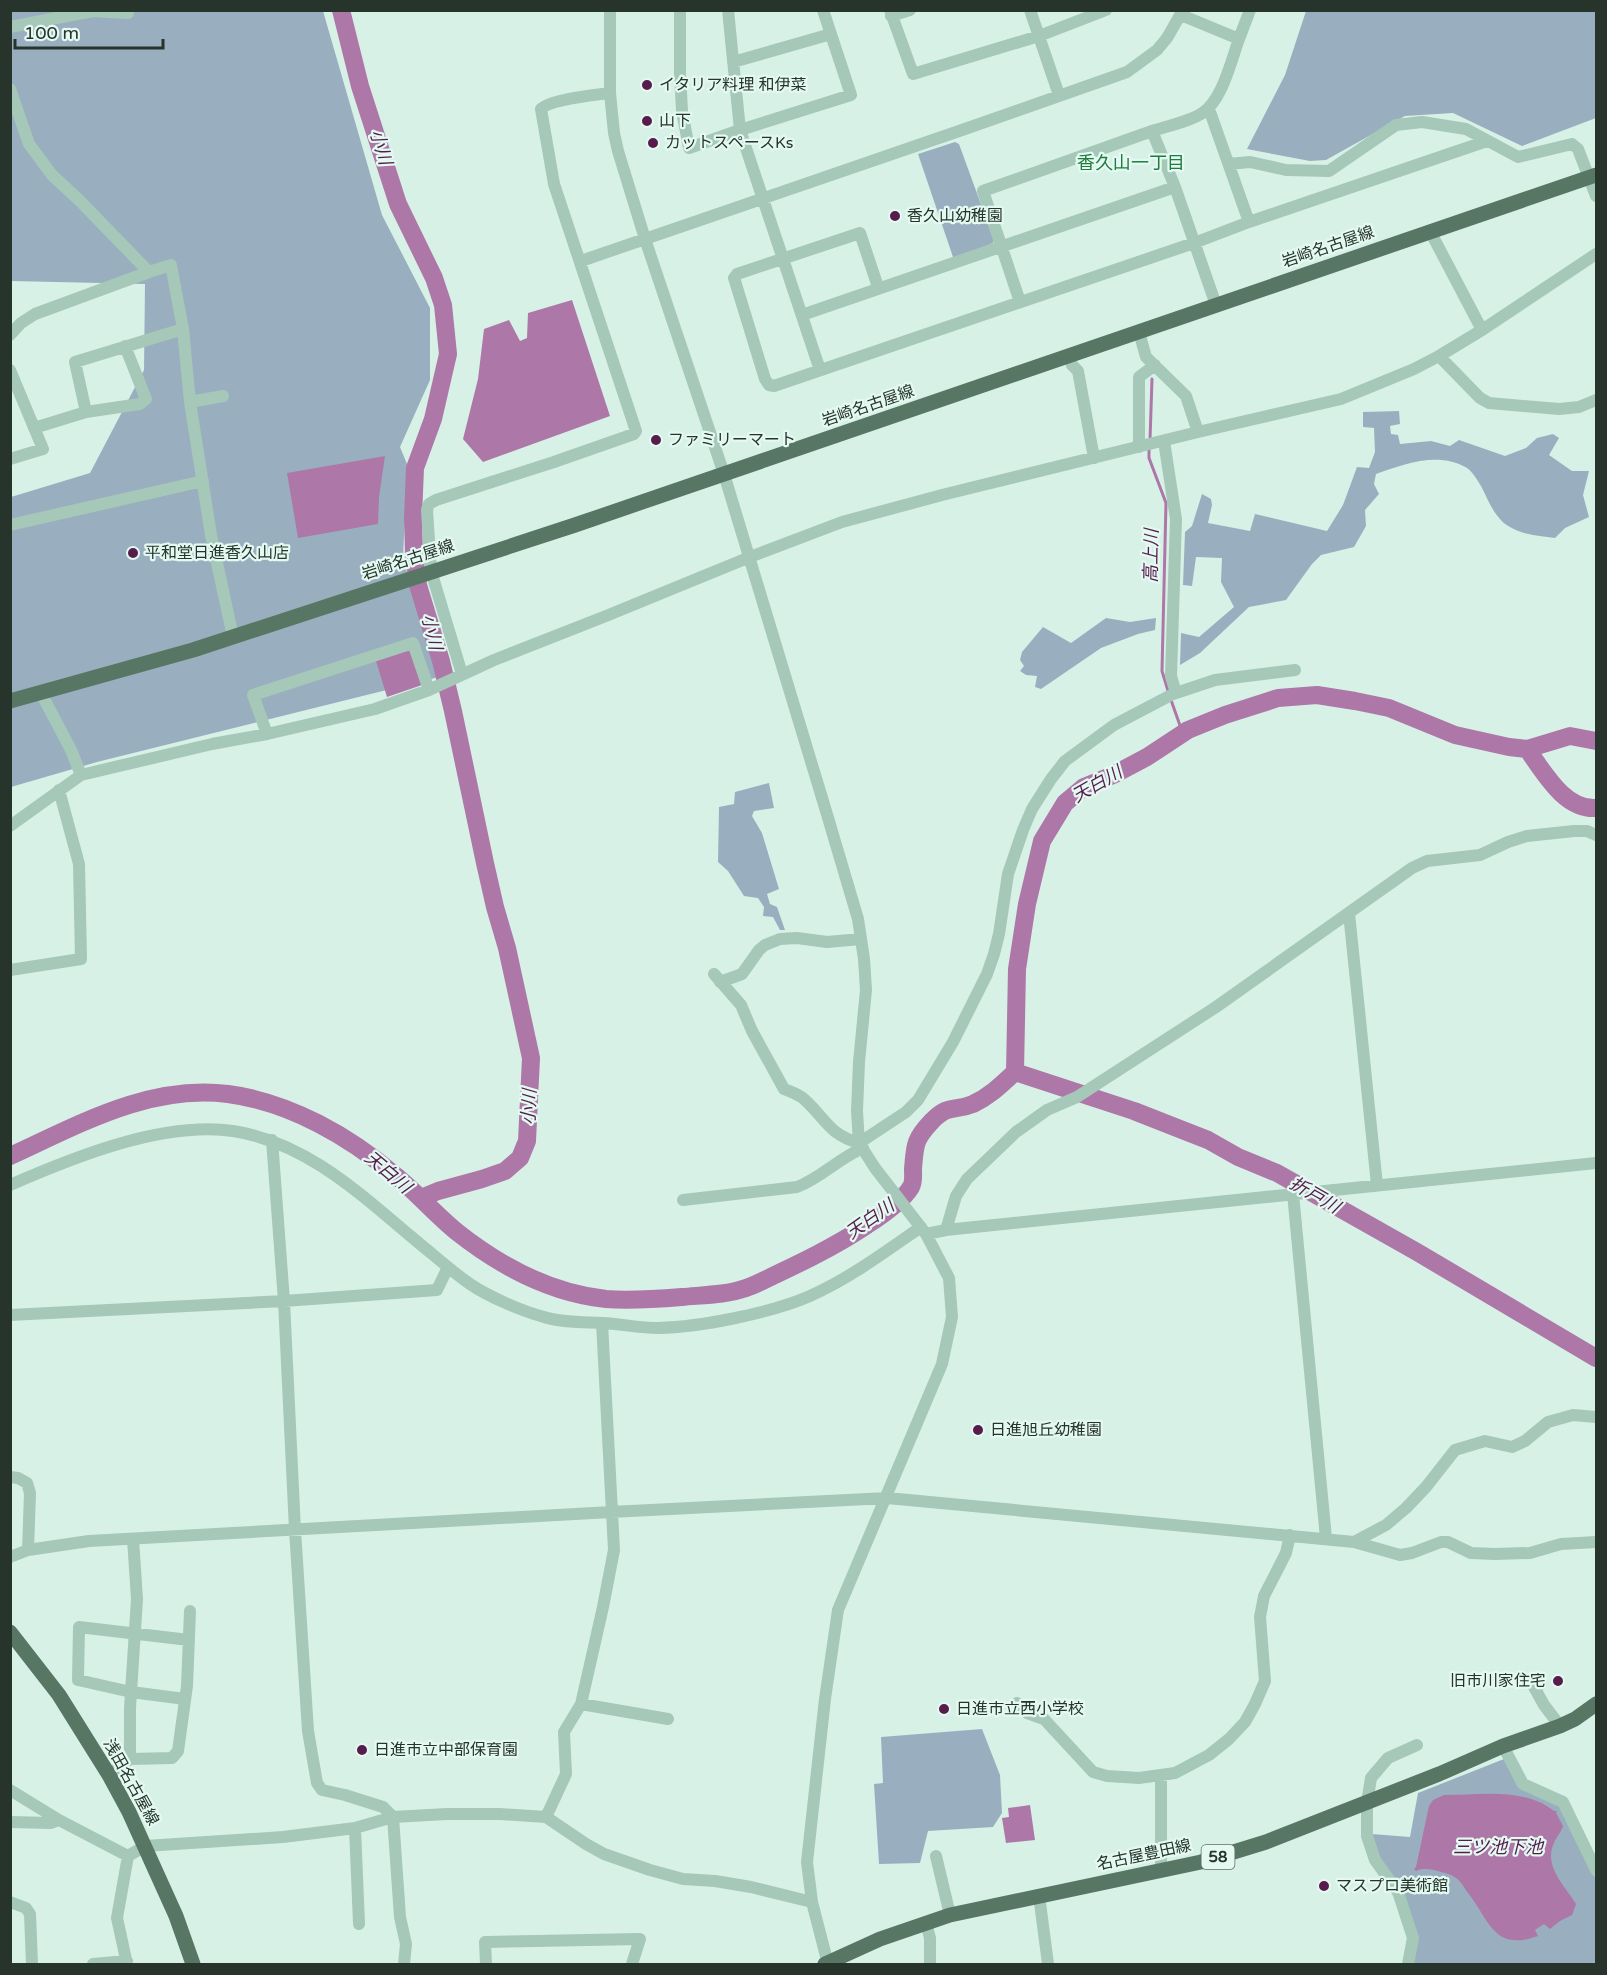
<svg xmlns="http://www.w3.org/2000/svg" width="1607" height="1975" font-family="'Varela Round','Noto Sans JP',sans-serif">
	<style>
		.green { fill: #99afbf }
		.water { fill: #ad78a7 }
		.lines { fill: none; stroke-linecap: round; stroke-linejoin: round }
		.stream { stroke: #ad78a7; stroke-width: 3 }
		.river { stroke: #ad78a7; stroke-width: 18 }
		.minor { stroke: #a5c8b8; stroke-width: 12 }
		.major { stroke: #577664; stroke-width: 15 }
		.poi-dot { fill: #551c4c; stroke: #e4f9f1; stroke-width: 2 }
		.labels { text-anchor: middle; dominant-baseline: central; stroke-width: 4.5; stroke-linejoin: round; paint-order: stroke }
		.shield { fill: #e4f9f1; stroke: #5f6f66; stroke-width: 1.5 }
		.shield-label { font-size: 15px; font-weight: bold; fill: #26342b }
		.poi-label { font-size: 16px; fill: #26342b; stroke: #e4f9f1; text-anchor: start }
		.street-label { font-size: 16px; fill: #26342b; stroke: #e4f9f1 }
		.water-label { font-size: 18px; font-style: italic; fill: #551c4c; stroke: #e4f9f1 }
		.neighbourhood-label { font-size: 18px; fill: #1f7c3d; stroke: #e4f9f1 }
	</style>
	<rect width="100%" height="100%" fill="#d8f1e7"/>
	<path class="green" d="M11,11H323L382,215L430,308V380L400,447L407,464L403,559L439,677L97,762L11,787V497L90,473L144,370L145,284L11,281Z
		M1306,11H1596V118L1522,146L1453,113L1405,116L1326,160L1310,161L1247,149L1285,75Z
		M955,142L959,144L994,240L993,243L954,260L918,154Z
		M1399,411L1400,424L1390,426L1391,434L1398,435L1400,444L1431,441L1450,446L1459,440L1505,456L1526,448L1537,438L1553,434L1559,438L1549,455L1572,471H1589L1583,495L1589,517L1565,528L1555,538C1540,536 1523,535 1510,527C1494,518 1489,501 1481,486C1478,481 1472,471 1467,468C1439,451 1404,464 1376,474L1374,484L1379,494L1365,510L1366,526L1354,547L1321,555L1312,564L1286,600L1249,607L1200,653L1180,665L1181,633L1199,637L1234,607L1221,582L1222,558L1196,557L1192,586L1183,585L1185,532L1192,526L1202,494L1211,499L1212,505L1208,523L1250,531L1255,514L1327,531L1343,505L1357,467L1369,468L1375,452L1374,428L1363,427V412Z
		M1106,618L1130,622L1156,618L1155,630L1138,634L1101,648L1041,689L1035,687L1037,676L1026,675L1020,671L1024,666L1020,660L1022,652L1043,627L1071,643Z
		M769,783L774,808L754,811L752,816L762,833L779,889L767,894L770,904L777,907L785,930H780L773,917L763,916L764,907L758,898L744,896L728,871L718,862L719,807L734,804L735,792Z
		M982,1729L1000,1775L1002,1813L993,1827L928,1831L920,1863L879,1864L874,1784L883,1783L881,1737Z
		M1504,1759L1518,1787L1560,1806L1596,1879V1964H1411L1416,1937L1378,1859L1372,1834L1410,1837L1418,1793Z"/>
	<path class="water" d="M572,300L610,416L483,462L463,439L478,379L484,329L509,320L520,341L527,338L528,313Z
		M385,456L379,497L378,524L298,538L287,473Z
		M411,647L422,685L387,697L376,661Z
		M1444,1795C1479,1795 1525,1787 1554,1811H1557L1556,1813L1563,1826C1561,1833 1556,1837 1554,1843C1543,1866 1565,1886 1576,1904L1572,1915L1560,1921L1550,1929L1544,1924L1535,1930L1538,1936C1494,1952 1490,1921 1468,1893C1464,1888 1461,1881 1456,1878C1451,1874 1444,1873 1438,1871C1431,1869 1422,1868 1416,1871L1414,1869L1416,1867L1429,1806L1433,1800Z
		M1030,1805L1035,1840L1006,1843L1002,1818L1009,1817L1008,1808Z"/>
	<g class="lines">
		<path class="stream" d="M1150,440L1152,379
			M1149,447V458L1166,503L1162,671L1169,694
			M1171,700L1183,734"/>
		<path class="river" d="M341,10L360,86L398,204L434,278L443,305L448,354L433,419L415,468L413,518L414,554L418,585L441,661L453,711L485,863L495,907L507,948L531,1058L527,1141L520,1158L505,1171L482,1179L438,1191L421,1198
			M1527,749C1544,772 1564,810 1596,808
			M1015,1072L1134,1111L1190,1133L1208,1140L1238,1157L1277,1173L1417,1252L1596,1358
			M10,1156C80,1124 150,1084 228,1094C290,1102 350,1137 396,1176C417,1193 436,1215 457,1232C500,1266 550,1293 606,1299C631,1301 657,1299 682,1297C704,1295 726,1295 746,1288C758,1284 768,1278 779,1273C809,1259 839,1244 867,1225C881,1216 902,1202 911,1187C914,1182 913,1175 913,1169C915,1146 914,1140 931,1122C949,1103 954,1112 973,1104C990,1096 1001,1085 1015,1072L1017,969L1027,904L1042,841L1065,803L1084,787L1113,775L1147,757L1188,730L1225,715L1278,698L1317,695L1355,701L1389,708L1455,735L1509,747L1527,749L1570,736L1596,741"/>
		<path class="minor" d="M610,10V93L614,133L618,151L645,239L724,474L826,811L858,919L864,959L866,990L859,1062L857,1111L859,1143L875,1168L926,1234L949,1278L952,1317L942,1364L838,1610L825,1699L807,1862L812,1902L828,1964
			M680,10V72L682,111L689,148L740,130L851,95L823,10
			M728,10L740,130L820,370
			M890,10L913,74L1039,36L1106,10
			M1030,10L1059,95
			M1181,15L1239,39C1231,61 1222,102 1201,114C1187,122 1168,126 1152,131L1175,187L1216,305
			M891,16L910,10
			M10,27L93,11L128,13
			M1239,39L1250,10
			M733,62L831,34
			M10,89L29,144L52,175L79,200L149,272
			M1209,109L1249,222
			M1229,164L1250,162L1286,170L1329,171L1396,125L1422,122L1466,129L1518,157L1572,144L1578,149L1596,196
			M1430,231L1482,330
			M581,261L962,130L1127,72L1157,50L1167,38L1183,10
			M878,287L860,233L737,274L734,278L735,281L765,379L769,385L774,386L1194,243L1249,222L1487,141
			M1020,302L983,191L1152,131
			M802,315L1175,187
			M1139,332L1146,357L1186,396L1198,432
			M10,335L21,323L35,314L149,272L171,265L183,329L190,402L211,535L233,637
			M1069,356L1072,365L1078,371L1094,458
			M1439,356L1480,398L1489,403L1559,409L1579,407L1596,400
			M10,370L43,449L10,459
			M190,402L223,396
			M86,412L140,404L146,399L125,346
			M34,428L86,412L75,362L183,329
			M1164,441L1176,519L1171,676L1176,693
			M1139,447V377L1155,365
			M10,525L203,481
			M462,674L431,571L427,510L429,504L436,500L554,462L634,434L636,431L554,184L541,109C551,99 595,95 610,93
			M41,693L71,750L81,775
			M267,734L253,695L413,643L429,690
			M10,826L81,775L212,744L267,734L375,709L429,690L494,660L606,616L750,557L842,522L942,495L1198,432L1341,399L1414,369L1439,356L1482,330L1596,254
			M1349,913L1377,1185
			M10,970L81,959L79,864L59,790
			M714,974L741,1005L752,1031L784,1089C791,1092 799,1094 805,1100C825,1118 829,1135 859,1143L906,1112L918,1100L953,1042L987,974L994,954L999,934L1008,874L1023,830L1032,809L1051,779L1065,761L1114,725L1173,694L1215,680L1295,670
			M720,982L742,974L759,950L765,945L780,939L797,938L827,942L861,939
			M272,1140L284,1301L295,1530L308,1731L317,1783L322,1790L345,1795L383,1807L393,1817L400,1917L406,1944L404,1964
			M10,1185C74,1157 163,1121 233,1131C313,1143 371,1205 431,1253C444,1264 457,1275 470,1284C489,1297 522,1311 544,1317C563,1323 583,1322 603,1323C621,1324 640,1328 658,1328C701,1327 771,1313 810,1296C850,1278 885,1252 921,1227
			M1293,1194L1326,1538
			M683,1200L797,1187C821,1178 839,1158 863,1148
			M946,1230L956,1196L967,1179L1016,1132L1047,1110L1077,1097L1216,1007L1412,868L1427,861L1480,855L1508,842L1527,836L1574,831H1587L1596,835
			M926,1234L946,1230L1596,1163
			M10,1315L284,1301L437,1290L448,1267
			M10,1477L18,1478L27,1483L30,1493L28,1550
			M1354,1542L1400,1555L1412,1553L1441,1542H1448L1471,1553L1495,1554L1530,1553L1561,1544L1596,1542
			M10,1557L28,1550L89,1541L611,1512L887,1498L1354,1542L1386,1525L1406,1508L1426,1487L1455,1450L1485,1441L1512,1447L1525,1441L1548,1422L1573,1415L1596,1417
			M1541,1684L1534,1687L1544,1705L1560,1726
			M185,1699L131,1692L78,1680L79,1627L189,1640
			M1017,1703L1027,1713L1044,1719L1093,1772L1107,1776L1139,1778L1175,1773L1209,1755L1229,1739L1245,1722L1255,1704L1265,1681L1260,1617L1264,1596L1286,1553L1290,1535
			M581,1704L668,1719
			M1503,1746L1523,1784L1563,1802L1596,1870
			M130,1759V1708L137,1599L133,1539
			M109,1775L130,1759L172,1758L178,1751L187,1686L190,1611
			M1161,1776V1870
			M10,1790L59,1820L128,1856L117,1918L127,1964
			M546,1817L566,1774L564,1732L581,1704L603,1607L614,1550L602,1323
			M10,1822L51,1823L59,1820
			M355,1828L359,1924
			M128,1856L145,1846L283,1837L355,1828L393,1817L447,1814H500L546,1817L586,1844L604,1854L650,1870L683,1879L715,1881L751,1887L812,1902
			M936,1856L950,1915
			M1039,1895L1048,1964
			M10,1902L26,1908L30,1914L32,1964
			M926,1923L930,1938V1964
			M93,1964L127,1961
			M486,1964L485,1942L640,1939L632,1964
			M1408,1964L1413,1938L1398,1892L1375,1860L1367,1836V1803L1371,1778L1388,1758L1417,1745"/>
		<path class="major" d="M10,701L193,650L575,525L1596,175
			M10,1632L59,1695L109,1775L129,1812L176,1916L193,1964
			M825,1964L880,1939L950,1915L1201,1862L1266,1842L1439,1774L1503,1746L1560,1726L1575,1719L1596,1704"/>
	</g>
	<g class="poi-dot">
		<circle cx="647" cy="85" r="6"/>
		<circle cx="647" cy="121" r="6"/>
		<circle cx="653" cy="143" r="6"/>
		<circle cx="895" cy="216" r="6"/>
		<circle cx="656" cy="440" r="6"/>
		<circle cx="133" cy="553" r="6"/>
		<circle cx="978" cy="1430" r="6"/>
		<circle cx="1558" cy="1681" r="6"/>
		<circle cx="944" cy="1709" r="6"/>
		<circle cx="362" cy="1750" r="6"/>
		<circle cx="1324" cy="1886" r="6"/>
	</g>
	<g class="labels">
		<rect class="shield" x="1201.5" y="1845" width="33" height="24" rx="4.5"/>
		<g class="shield-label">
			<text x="1218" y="1857">58</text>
		</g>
		<g class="poi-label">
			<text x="659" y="85">イタリア料理 和伊菜</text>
			<text x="659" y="121">山下</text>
			<text x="665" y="143">カットスペースKs</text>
			<text x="907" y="216">香久山幼稚園</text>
			<text x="668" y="440">ファミリーマート</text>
			<text x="145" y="553">平和堂日進香久山店</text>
			<text x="990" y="1430">日進旭丘幼稚園</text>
			<text x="1546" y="1681" text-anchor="end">旧市川家住宅</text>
			<text x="956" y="1709">日進市立西小学校</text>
			<text x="374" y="1750">日進市立中部保育園</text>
			<text x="1336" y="1886">マスプロ美術館</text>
		</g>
		<g class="street-label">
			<text transform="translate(1328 247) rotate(-19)">岩崎名古屋線</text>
			<text transform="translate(868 406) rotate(-19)">岩崎名古屋線</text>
			<text transform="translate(408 560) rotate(-18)">岩崎名古屋線</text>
			<text transform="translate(131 1782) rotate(61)">浅田名古屋線</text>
			<text transform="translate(1144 1855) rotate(-12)">名古屋豊田線</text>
		</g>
		<g class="water-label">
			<text transform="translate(381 147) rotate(73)">小川</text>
			<text transform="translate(1151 556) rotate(-89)">高上川</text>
			<text transform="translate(432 632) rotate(77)">小川</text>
			<text transform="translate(1097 784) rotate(-30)">天白川</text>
			<text transform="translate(529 1107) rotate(-88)">小川</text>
			<text transform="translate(388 1172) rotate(40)">天白川</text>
			<text transform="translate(1315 1195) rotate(30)">折戸川</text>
			<text transform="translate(870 1219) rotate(-35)">天白川</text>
			<text x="1498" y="1847">三ツ池下池</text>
		</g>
		<g class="neighbourhood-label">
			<text x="1131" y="163">香久山一丁目</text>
		</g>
	</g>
	<rect width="1607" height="1975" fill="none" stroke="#26342b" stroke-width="24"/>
	<path d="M15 39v9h148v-9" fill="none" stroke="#26342b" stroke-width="3"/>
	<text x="24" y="39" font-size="18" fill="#26342b" stroke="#e4f9f1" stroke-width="4.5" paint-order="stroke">100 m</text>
</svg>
